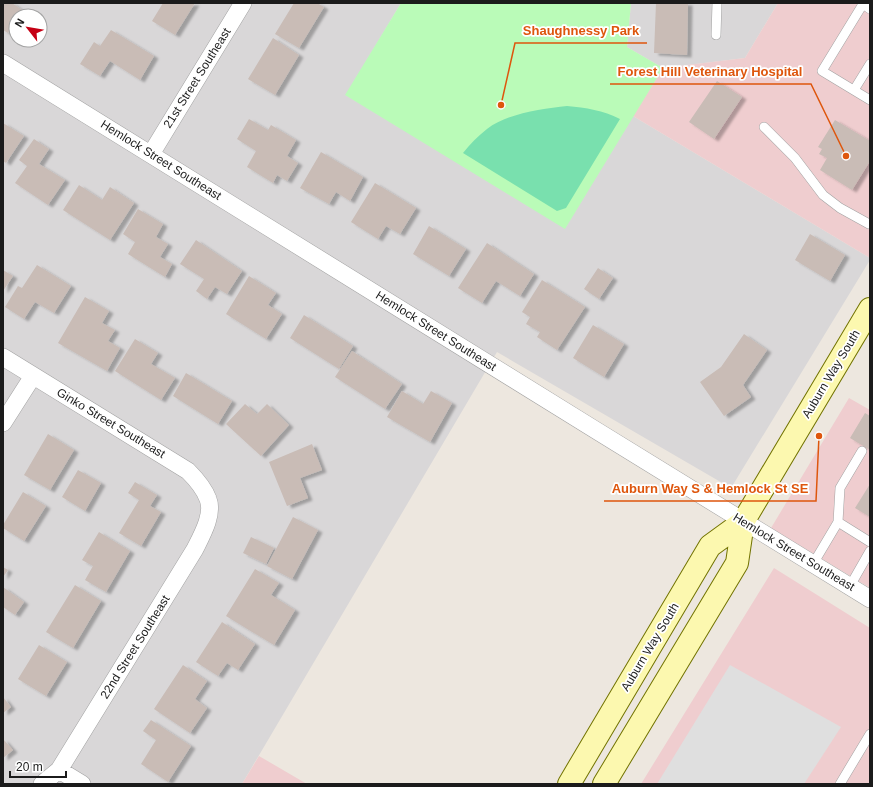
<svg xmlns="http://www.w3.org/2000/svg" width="873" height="787" font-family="Arial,sans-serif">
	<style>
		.residential { fill: #d9d7d8; fill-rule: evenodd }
		.commercial { fill: #efcdcf }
		.park { fill: #bafbb8 }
		.pitch { fill: #79e0ae }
		.parking { fill: #dfdfdf }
		.building { fill: #c9bcb6; filter: url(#shadow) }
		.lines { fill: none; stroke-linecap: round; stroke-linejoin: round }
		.service-casing { stroke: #a2a2a2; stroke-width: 10 }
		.minor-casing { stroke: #a2a2a2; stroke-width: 18 }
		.secondary-casing { stroke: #727301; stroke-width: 24 }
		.service { stroke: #fff; stroke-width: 9 }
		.minor { stroke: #fff; stroke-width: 17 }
		.secondary { stroke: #fcf8af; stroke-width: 22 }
		.labels { text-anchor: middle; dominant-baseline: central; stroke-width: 3.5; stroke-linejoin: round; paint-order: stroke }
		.street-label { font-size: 12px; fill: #1b1b1b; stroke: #fff }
		.leader { fill: none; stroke: #de560d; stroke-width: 1.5 }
		.callout-dot { fill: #de560d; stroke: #fff; stroke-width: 1.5 }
		.callout-label { font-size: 13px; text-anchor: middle; font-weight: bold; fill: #de560d; stroke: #fff; stroke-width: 3.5; stroke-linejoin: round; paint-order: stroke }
	</style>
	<defs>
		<filter id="shadow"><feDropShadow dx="4.5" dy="2.5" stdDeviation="1" flood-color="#0004"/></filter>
	</defs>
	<rect width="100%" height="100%" fill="#ede7df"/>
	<path class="residential" d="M3,3H401L346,95L565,228L633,116L870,258V260L731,488L497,352L242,784H3ZM16,16H40V40H16Z
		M631,3H778L745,58L663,68L627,47Z"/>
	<path class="commercial" d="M778,3H870V258L633,116L663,68L745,58Z
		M849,398L870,410V588L771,528Z
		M774,568L870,628V784H641Z
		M259,756L307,784H242Z"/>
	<path class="park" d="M401,3H631L627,47L663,68L565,229L345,95Z"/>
	<path class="pitch" d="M567,106C586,108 603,110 620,119L566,208L557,211L463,153C470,144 478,136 487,129C508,113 542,109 567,106Z"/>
	<path class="parking" d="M730,665L841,727L804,784H657Z"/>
	<path class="building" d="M3,3H12L22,10L19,16H16V20L8,33L3,30Z
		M163,3H195L175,35L152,21Z
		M294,3H317L324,7L299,48L275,34Z
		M656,3H688L687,55L654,53Z
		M111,30L154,56L140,80L110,61L100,76L80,64L94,42L100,46Z
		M273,38L299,55L275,95L248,79Z
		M717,81L742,97L714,139L689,122Z
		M249,119L268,130L271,125L296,140L287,156L298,163L287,181L277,175L273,183L247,167L256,151L237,139Z
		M835,120L870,141V161L852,190L820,170L827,158L819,154L822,149L818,147Z
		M3,123L24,136L6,163L3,161Z
		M34,139L49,149L39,164L65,180L48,205L15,183L27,166L19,160Z
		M321,152L363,177L350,201L336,192L329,204L300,188Z
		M375,183L416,208L400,234L386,226L378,239L351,222Z
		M79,185L102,200L110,187L134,203L110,240L63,210Z
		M138,209L163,224L156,237L168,244L160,257L172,264L165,277L128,254L135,242L123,234Z
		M429,226L466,249L449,276L413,254Z
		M810,234L845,255L830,281L795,260Z
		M196,240L242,271L227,294L215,287L207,299L196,291L204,279L180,264Z
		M487,243L534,274L520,296L496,281L482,303L458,288Z
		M37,265L71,286L54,313L35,302L24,319L5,307L18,286L22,288Z
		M598,268L613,278L599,299L584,289Z
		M3,270L13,276L3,291Z
		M249,276L276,293L268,305L282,314L266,339L226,314Z
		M542,280L585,307L557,350L537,337L540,332L526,324L530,317L522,312Z
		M85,297L109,311L102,323L115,330L108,341L120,348L107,371L58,343Z
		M304,315L353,346L339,369L290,338Z
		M593,325L624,344L604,377L573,358Z
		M744,334L767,350L743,385L751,397L724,416L700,382L721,367Z
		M135,339L158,353L151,364L175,378L161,400L115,371Z
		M352,351L402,384L385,409L335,377Z
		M186,373L232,401L218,424L173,396Z
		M402,391L423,404L431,391L452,403L430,442L387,417Z
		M245,404L257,414L267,404L289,425L261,456L226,424Z
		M865,413L870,416V450L850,438Z
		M48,434L74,450L50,490L24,475Z
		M312,444L322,470L300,478L308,498L287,506L269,462Z
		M78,470L101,483L85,511L62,497Z
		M135,482L157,495L150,506L161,512L141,546L119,533L139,500L128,493Z
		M870,484V517L855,508Z
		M23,492L46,506L24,541L3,528V525Z
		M293,517L318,530L292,579L267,566Z
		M99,532L130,551L106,592L85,580L93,566L82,560Z
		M251,537L274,548L266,564L243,553Z
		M3,567L8,570L3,577Z
		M255,569L279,583L271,595L295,610L274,645L226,616Z
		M75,585L101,601L73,648L46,632Z
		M3,587L24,602L15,615L3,607Z
		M222,622L255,644L238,670L227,663L218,676L196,662Z
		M39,645L67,662L46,696L18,679Z
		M183,665L207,681L195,699L207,708L190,733L154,709Z
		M3,697L11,707L3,713Z
		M151,720L191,746L168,782L141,764L156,740L143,731Z
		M3,739L13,750L3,758Z"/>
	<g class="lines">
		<g class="service-casing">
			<path id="service" d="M870,9L863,4L822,71L870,100
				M716,35L717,3
				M854,90L870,64
				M764,127L795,158L823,195L840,208L869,224
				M838,522L870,542
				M813,564L838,522L840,488L862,451
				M850,586L870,551
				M840,784L870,734"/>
		</g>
		<g class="minor-casing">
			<path id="minor" d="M3,63C293,241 580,422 870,599
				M151,154L243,3
				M3,357L188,471C196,479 204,488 208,499C214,514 202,535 195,549L59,770L42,784
				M3,423L33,376
				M59,770L82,784"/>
		</g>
		<g class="secondary-casing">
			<path id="secondary" d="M569,784L710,546L743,522
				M604,784L737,563L743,522L870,309"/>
		</g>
		<use href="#service" class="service"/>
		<use href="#minor" class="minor"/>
		<use href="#secondary" class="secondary"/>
	</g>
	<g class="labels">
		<g class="street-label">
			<text transform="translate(197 78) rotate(-58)">21st Street Southeast</text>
			<text transform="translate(161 160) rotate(32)">Hemlock Street Southeast</text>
			<text transform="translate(436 331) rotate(32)">Hemlock Street Southeast</text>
			<text transform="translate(831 374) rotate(-59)">Auburn Way South</text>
			<text transform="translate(111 423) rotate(31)">Ginko Street Southeast</text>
			<text transform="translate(794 552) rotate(31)">Hemlock Street Southeast</text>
			<text transform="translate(135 647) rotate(-58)">22nd Street Southeast</text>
			<text transform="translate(650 647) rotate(-59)">Auburn Way South</text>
		</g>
	</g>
	<path class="leader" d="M501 105L515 43H647M846 156L811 84H610M819 436L816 501H604"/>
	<g class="callout-dot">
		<circle cx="501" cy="105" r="4"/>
		<circle cx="846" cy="156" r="4"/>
		<circle cx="819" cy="436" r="4"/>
	</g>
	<g class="callout-label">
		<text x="581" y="35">Shaughnessy Park</text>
		<text x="710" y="76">Forest Hill Veterinary Hospital</text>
		<text x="710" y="493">Auburn Way S &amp; Hemlock St SE</text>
	</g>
	<rect width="873" height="787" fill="none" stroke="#1b1b1b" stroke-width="8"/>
	<g transform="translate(28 28) rotate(301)"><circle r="19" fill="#ffffff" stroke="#a4a4a4"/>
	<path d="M0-3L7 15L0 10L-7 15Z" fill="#c50014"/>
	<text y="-6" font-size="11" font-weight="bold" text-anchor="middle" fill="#1b1b1b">N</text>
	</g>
	<path d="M10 771v6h56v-6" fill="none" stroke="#1b1b1b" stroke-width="2"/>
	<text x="16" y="771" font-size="12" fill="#1b1b1b" stroke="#ffffff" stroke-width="3" paint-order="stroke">20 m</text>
</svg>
